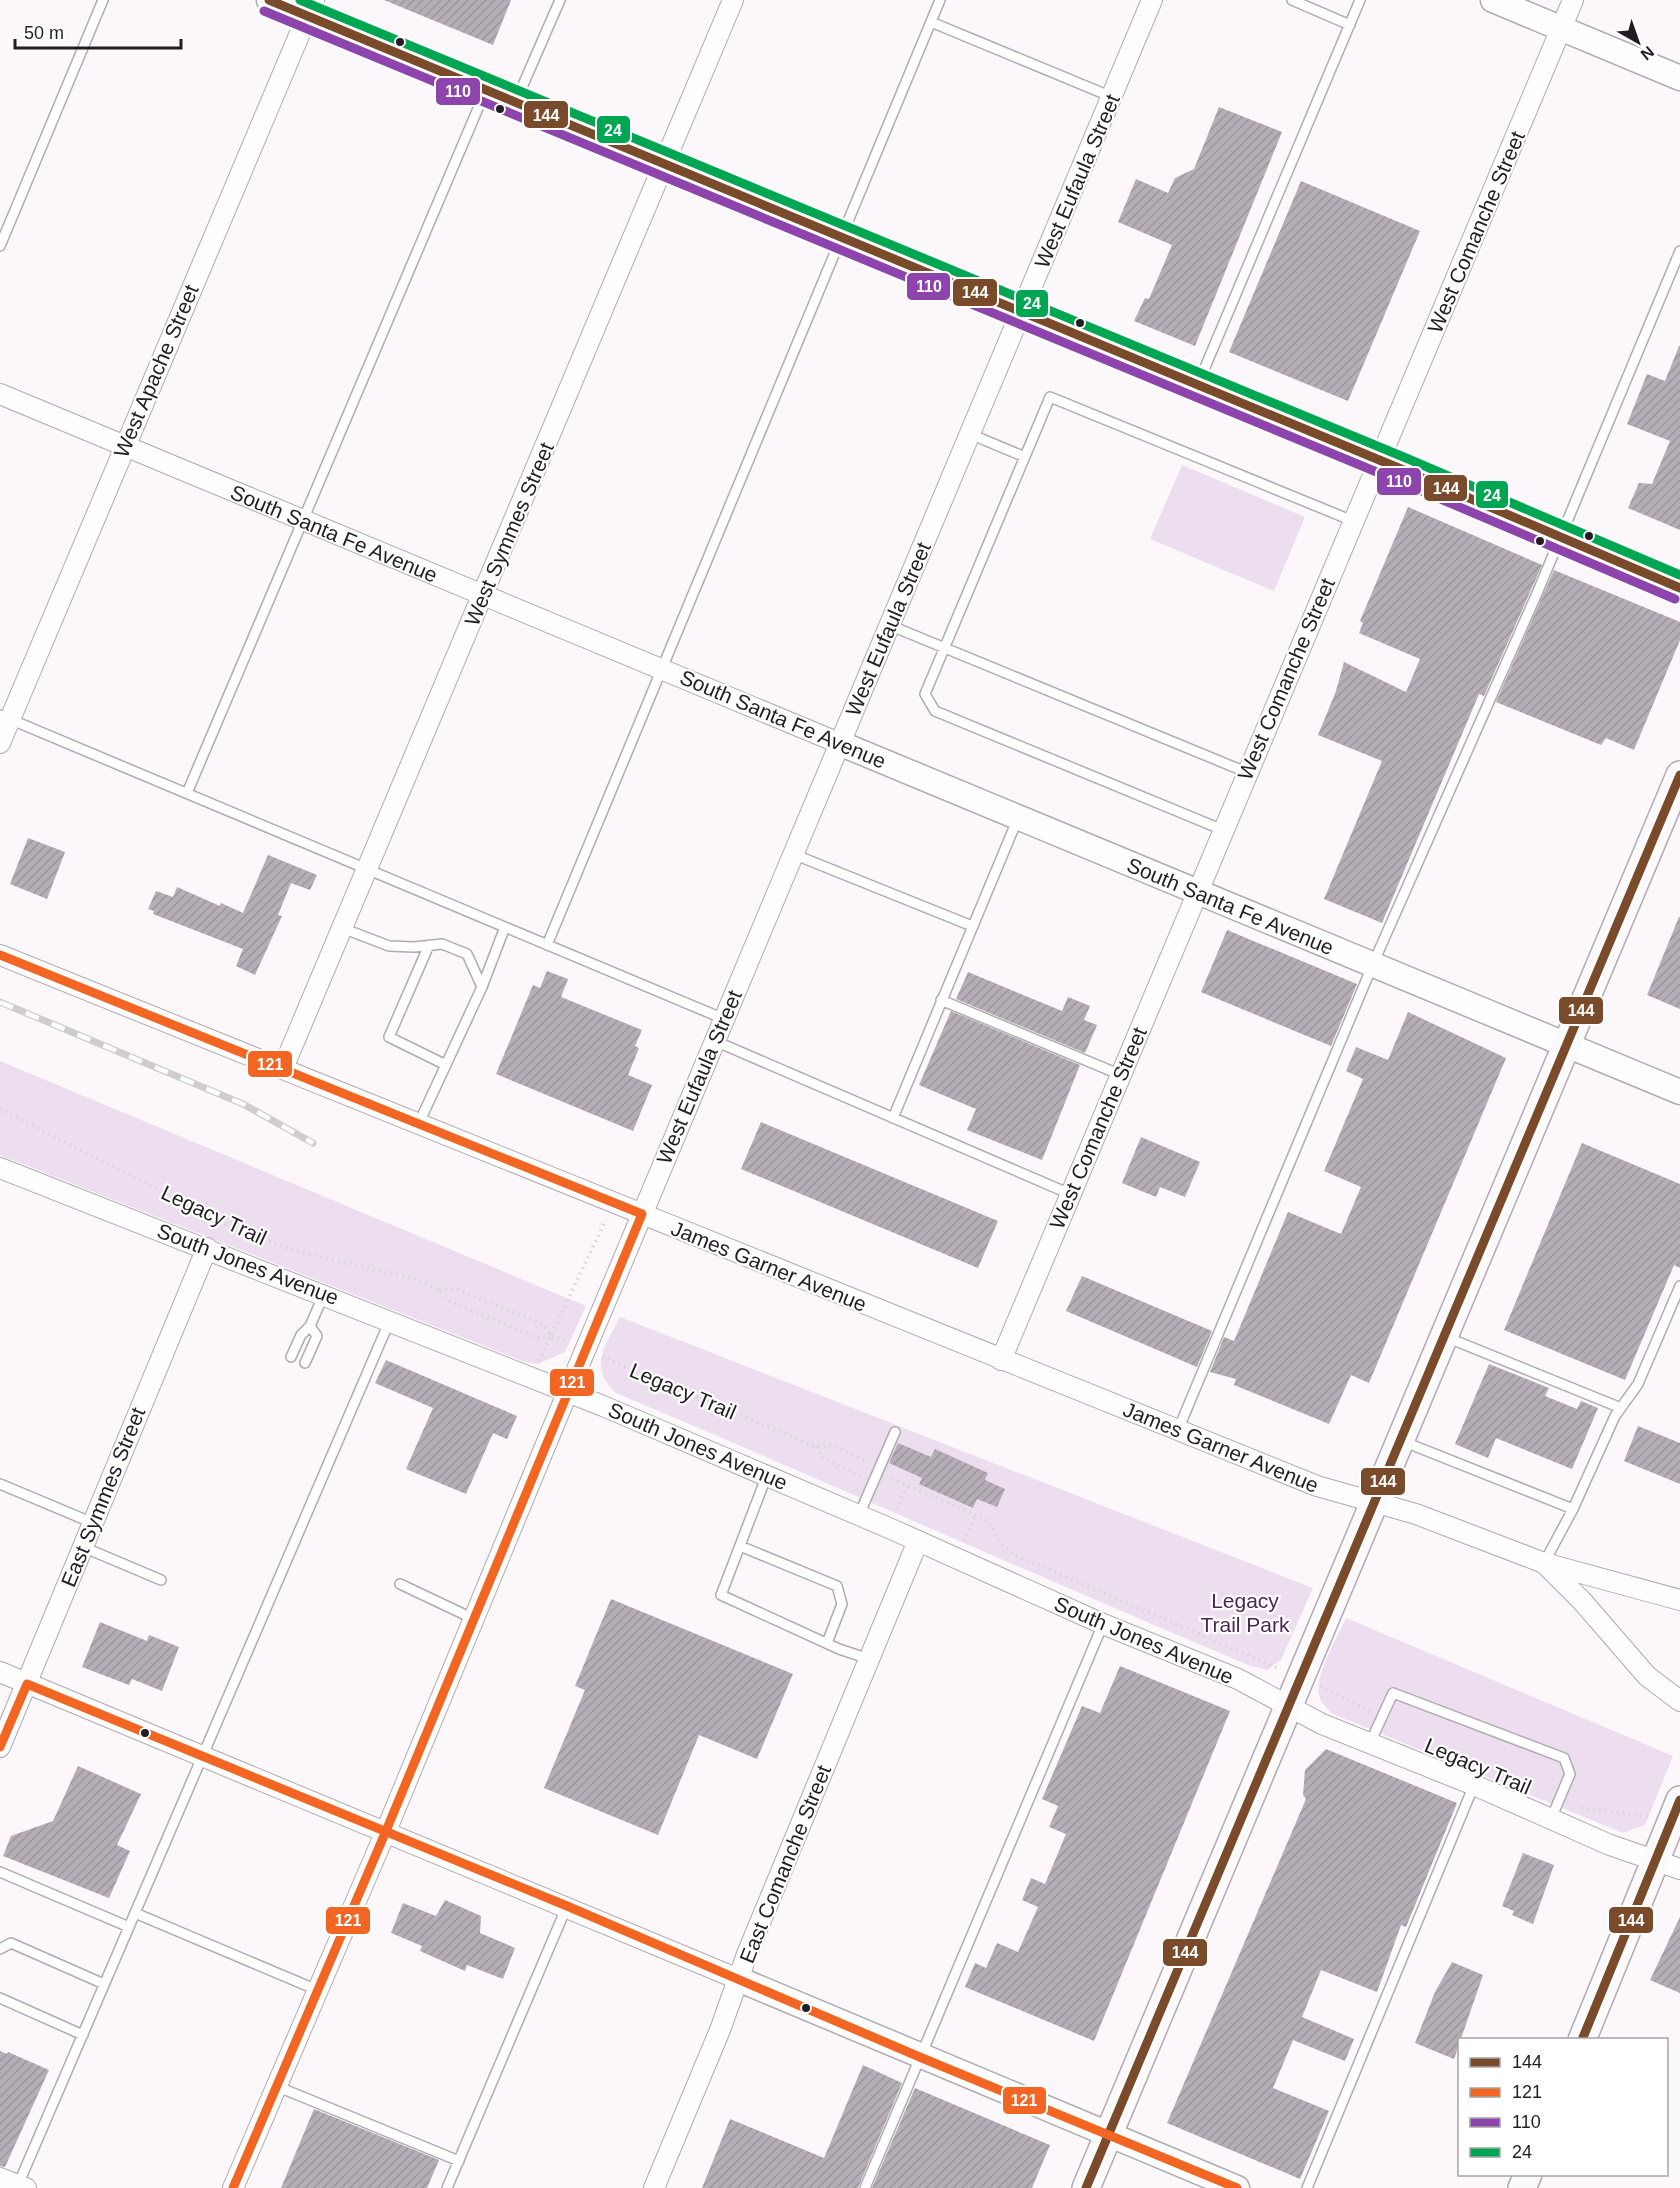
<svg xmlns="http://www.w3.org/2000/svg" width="1680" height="2188" font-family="Arial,sans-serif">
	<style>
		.green { fill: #ecdeee }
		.building { fill: url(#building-hatch) }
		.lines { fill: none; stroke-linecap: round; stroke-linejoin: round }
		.service-casing { stroke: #b0abb0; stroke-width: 12 }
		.minor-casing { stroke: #b0abb0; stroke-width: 22 }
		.tertiary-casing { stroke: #b0abb0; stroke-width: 27 }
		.secondary-casing { stroke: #b0abb0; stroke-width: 30 }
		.path { stroke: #d7d6d8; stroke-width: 4; stroke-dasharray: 1.5 4.5; stroke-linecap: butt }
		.service { stroke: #fefefe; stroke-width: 9 }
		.minor { stroke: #fefefe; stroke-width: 20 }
		.tertiary { stroke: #fefefe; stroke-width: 24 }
		.secondary { stroke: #fcf9fc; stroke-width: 27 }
		.rail-casing { stroke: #ceccce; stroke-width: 7 }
		.rail { stroke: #fff; stroke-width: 4.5; stroke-dasharray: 14; stroke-linecap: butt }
		.bus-1-casing { stroke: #fff; stroke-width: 14 }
		.bus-2-casing { stroke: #fff; stroke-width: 14 }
		.bus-3-casing { stroke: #fff; stroke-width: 14 }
		.bus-4-casing { stroke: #fff; stroke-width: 14 }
		.bus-1 { stroke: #7a4b2a; stroke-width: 9 }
		.bus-2 { stroke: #f26522; stroke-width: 9 }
		.bus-3 { stroke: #8e44ad; stroke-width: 9 }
		.bus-4 { stroke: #00a651; stroke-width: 9 }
		.bus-dot { fill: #231c24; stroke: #fff; stroke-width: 2 }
		.labels { text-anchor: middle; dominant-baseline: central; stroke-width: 4.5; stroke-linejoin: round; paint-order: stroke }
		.street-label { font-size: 21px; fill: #231c24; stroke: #fff }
		.park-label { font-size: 21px; fill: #4e2553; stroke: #fff }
		.line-badge { stroke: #fff; stroke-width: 2 }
		.badge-label { font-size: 16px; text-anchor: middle; font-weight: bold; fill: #fff }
	</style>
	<defs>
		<pattern id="building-hatch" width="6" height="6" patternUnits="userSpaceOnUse" patternTransform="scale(1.5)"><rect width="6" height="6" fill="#b6aeb6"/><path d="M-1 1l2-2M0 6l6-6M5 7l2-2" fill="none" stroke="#9c959c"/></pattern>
	</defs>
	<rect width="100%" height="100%" fill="#fbf7fb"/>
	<path class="green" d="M1182,465L1305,517L1274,591L1150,539Z
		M0,1061L586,1306L565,1352L538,1364L525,1362L0,1155Z
		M620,1317L1313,1588L1281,1660L1267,1670L1251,1666C1038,1577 828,1482 616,1393C588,1367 605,1346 620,1317Z
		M1346,1618L1673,1756L1645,1825L1623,1833L1333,1714C1327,1708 1320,1703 1319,1695C1315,1675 1337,1637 1346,1618Z"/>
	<path class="building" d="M384,0H511L493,45Z
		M1219,107L1282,132L1195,346L1134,321L1145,298L1149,299L1172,245L1118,222L1136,179L1168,193L1175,178L1194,169Z
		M1301,181L1420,231L1348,401L1229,352Z
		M1679,346H1680V530L1628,508L1639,483L1652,484L1670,441L1627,424L1647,374L1665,381Z
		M1408,507L1542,565L1484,696L1479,694L1382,923L1324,899L1382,761L1318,735L1336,691L1344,662L1406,692L1420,659L1359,633L1363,623L1360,621Z
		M1554,570L1680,622V640L1634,750L1606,738L1601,745L1496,702Z
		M28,838L65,852L47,899L10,884Z
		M268,855L317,875L310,890L291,883L278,915L282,916L255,975L236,966L243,949L153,914L154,911L148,909L156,891L173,897L177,887L220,906L221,903L243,913Z
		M1679,917H1680V1009L1647,995Z
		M1227,930L1357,984L1331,1046L1201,992Z
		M547,971L568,979L561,997L642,1030L635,1046L639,1048L628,1075L652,1085L633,1131L496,1074L533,985L540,988Z
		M968,972L1062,1011L1068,997L1090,1006L1084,1020L1097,1025L1085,1053L956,999Z
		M951,1011L1080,1065L1042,1160L967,1130L976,1109L919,1085Z
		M1408,1012L1506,1058L1369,1383L1351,1375L1329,1424L1234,1385L1236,1379L1210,1372L1224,1337L1234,1341L1288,1212L1341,1234L1361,1187L1324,1171L1363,1079L1346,1071L1356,1047L1388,1060Z
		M761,1122L998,1221L978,1268L741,1169Z
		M1141,1137L1200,1162L1185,1197L1160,1187L1156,1197L1122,1183Z
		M1582,1143L1680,1184V1268L1674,1265L1625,1380L1504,1330Z
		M1082,1276L1212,1331L1197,1367L1066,1311Z
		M386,1360L517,1416L507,1439L493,1433L466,1494L406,1469L433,1408L375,1383Z
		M1489,1364L1549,1388L1545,1396L1577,1409L1581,1401L1598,1408L1572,1469L1496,1438L1488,1458L1455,1444Z
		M1638,1426L1680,1443V1484L1624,1461Z
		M898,1443L931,1457L935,1449L988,1473L985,1480L1005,1489L997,1507L977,1499L973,1508L919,1484L922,1478L889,1463Z
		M611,1599L793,1674L757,1759L699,1735L658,1835L544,1788L585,1690L575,1686Z
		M100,1622L147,1641L149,1635L179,1647L162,1691L132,1679L129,1685L82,1667Z
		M1120,1666L1230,1711L1094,2041L965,1987L975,1963L986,1968L997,1943L1018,1952L1038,1907L1022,1900L1031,1878L1045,1884L1066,1834L1049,1827L1058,1806L1042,1799L1082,1706L1100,1713Z
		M1326,1749L1457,1803L1406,1927L1401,1925L1377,1992L1321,1970L1302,2017L1354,2039L1345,2061L1293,2040L1273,2088L1329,2111L1300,2179L1167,2123L1306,1799L1303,1795L1305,1770Z
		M78,1766L141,1794L117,1845L130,1851L109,1898L3,1856L11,1836L53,1821Z
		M1523,1853L1554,1865L1533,1924L1512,1915L1514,1911L1502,1906Z
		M445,1900L481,1916L480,1933L515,1948L503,1979L467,1965L465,1971L420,1951L422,1946L391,1933L403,1903L436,1916Z
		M1680,1917V1993L1650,1980Z
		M1452,1962L1483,1975L1454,2059L1415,2043L1435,1992Z
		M0,2051L7,2054L8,2052L49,2070L5,2167L0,2166Z
		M863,2065L902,2083L858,2188H702L730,2119L824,2158Z
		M915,2088L1050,2145L1032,2188H872Z
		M314,2109L439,2160L427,2188H281Z"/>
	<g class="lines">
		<g class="service-casing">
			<path id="service" d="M1292,0L1350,25
				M931,22L1112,97
				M516,101L560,0
				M0,246L103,0
				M1198,384L1360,0
				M970,434L1025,457
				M889,625L1246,772
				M0,715L724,1019
				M187,793L485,92
				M1223,830L935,711L925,694L1050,397L1353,521
				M793,854L972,926
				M342,928L389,946L414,947L442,944L467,954L482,987L418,1125
				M429,945L389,1037L446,1065
				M547,945L940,0
				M482,987L505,927
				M941,1000L1121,1075
				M715,1041L1070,1194
				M893,1118L1018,818
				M1446,1337L1621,1408
				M291,1357L301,1335L310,1326L324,1294
				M305,1363L317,1336L310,1326
				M1178,1430L1373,964L1538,591L1680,251
				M1402,1441L1573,1509
				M767,1475L721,1595L839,1649L869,1659
				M0,1484L93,1523
				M859,1515L895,1432
				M740,1546L837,1586L842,1604L827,1643
				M83,1547L161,1580
				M1544,1563L1573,1509L1615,1416L1638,1384L1680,1286
				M400,1584L474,1619
				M1370,1743L1393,1693L1564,1758L1570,1774L1551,1819
				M0,1872L129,1927
				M135,1913L317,1990
				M0,1949L11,1943L104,1984
				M0,1998L83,2035
				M276,2086L459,2161
				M18,2185L390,1320
				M447,2188L567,1906
				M865,2188L1103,1624
				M1307,2188L1474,1785"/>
		</g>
		<g class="minor-casing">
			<g id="minor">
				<path id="s1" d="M0,394L839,743"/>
				<path d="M0,743L314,0"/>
				<path d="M0,955L1317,1486L1416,1514L1544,1563L1680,1600"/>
				<path d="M283,1068L733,0"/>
				<path d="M0,1168L603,1406L889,1528L1103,1624L1238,1679L1322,1724L1474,1785L1610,1845L1680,1869"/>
				<path d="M1001,1360L1573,0"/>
				<path d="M1546,1565L1582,1601L1647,1676L1680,1701"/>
				<path d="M0,1672L738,1979"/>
				<path d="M0,1747L207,1248"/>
				<path d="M0,2178L26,2188"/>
				<path d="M233,2188L386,1831L568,1391L1152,0"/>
				<path d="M654,2188L720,2030L747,1954L918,1541"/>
			</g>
		</g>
		<g class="tertiary-casing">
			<g id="tertiary">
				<path d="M269,0L1401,469L1680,588"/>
				<path d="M1493,0L1680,78"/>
				<path id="s2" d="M839,743L1680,1092"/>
				<path d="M738,1979L1237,2188"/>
			</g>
		</g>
		<g class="secondary-casing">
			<path id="secondary" d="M1582,2040L1680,1800
				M1086,2188L1680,775
				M1522,2188L1528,2174"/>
		</g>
		<path class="path" d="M0,1109L225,1224L292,1250L419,1280L439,1290L451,1302L538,1338L550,1335
			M439,1290H458L543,1324L550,1335L568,1343
			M602,1357L816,1447L830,1445L867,1461
			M539,1361L605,1221
			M816,1447L823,1459L861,1476
			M892,1479L987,1520L1000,1542L1013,1554L1278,1668
			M897,1509L907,1485
			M964,1541L975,1515
			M1321,1686L1370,1712
			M1581,1808L1648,1816"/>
		<use href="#service" class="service"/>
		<use href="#minor" class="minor"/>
		<use href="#tertiary" class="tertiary"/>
		<use href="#secondary" class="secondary"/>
		<g class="rail-casing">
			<path id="rail" d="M0,1002L243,1104L313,1143"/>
		</g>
		<use href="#rail" class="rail"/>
		<g class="bus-1-casing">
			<path id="bus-1" d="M269,0L1401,469L1680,588
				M1582,2040L1680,1800
				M1086,2188L1680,775"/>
		</g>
		<g class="bus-2-casing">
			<path id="bus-2" d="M0,955L642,1214L386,1831L233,2188
				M0,1747L27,1684L567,1906L922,2058L1237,2188"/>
		</g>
		<g class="bus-3-casing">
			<path id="bus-3" d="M264,11L1396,480L1675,599"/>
		</g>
		<g class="bus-4-casing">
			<path id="bus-4" d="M300,0L1406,458L1680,575"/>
		</g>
		<use href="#bus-1" class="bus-1"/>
		<use href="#bus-2" class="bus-2"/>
		<use href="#bus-3" class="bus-3"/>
		<use href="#bus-4" class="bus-4"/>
	</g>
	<g class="bus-dot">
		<circle cx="400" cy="42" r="5"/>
		<circle cx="500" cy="109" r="5"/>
		<circle cx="1080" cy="323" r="5"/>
		<circle cx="1589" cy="536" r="5"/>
		<circle cx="1540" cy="541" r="5"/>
		<circle cx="145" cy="1733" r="5"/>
		<circle cx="806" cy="2008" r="5"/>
	</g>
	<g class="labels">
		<g class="street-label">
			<text transform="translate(1077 181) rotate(-67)">West Eufaula Street</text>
			<text transform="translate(1476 232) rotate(-67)">West Comanche Street</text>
			<text transform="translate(156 371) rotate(-67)">West Apache Street</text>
			<text stroke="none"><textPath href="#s1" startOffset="362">South Santa Fe Avenue</textPath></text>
			<text transform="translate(509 534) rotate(-67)">West Symmes Street</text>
			<text transform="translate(888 629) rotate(-67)">West Eufaula Street</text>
			<text transform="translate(1286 679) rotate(-67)">West Comanche Street</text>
			<text transform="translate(783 719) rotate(23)">South Santa Fe Avenue</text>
			<text stroke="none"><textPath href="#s2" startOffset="424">South Santa Fe Avenue</textPath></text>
			<text transform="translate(699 1077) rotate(-67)">West Eufaula Street</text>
			<text transform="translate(1098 1128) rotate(-67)">West Comanche Street</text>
			<text transform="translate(214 1215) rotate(25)">Legacy Trail</text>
			<text transform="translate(248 1264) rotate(21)">South Jones Avenue</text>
			<text transform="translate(769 1266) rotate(22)">James Garner Avenue</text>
			<text transform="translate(683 1391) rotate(23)">Legacy Trail</text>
			<text transform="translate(698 1446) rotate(23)">South Jones Avenue</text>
			<text transform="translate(1221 1447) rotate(22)">James Garner Avenue</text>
			<text transform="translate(103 1497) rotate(-68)">East Symmes Street</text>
			<text transform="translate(1144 1640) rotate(23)">South Jones Avenue</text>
			<text transform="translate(1478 1766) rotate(23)">Legacy Trail</text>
			<text transform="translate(785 1864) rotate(-68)">East Comanche Street</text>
		</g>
		<g class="park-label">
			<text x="1245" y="1600">Legacy<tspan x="1245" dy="24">Trail Park</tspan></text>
		</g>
	</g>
	<g class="line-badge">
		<rect x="435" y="77" width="46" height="29" rx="6" fill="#8e44ad"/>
		<rect x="523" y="100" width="46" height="29" rx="6" fill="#7a4b2a"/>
		<rect x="596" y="115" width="35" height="29" rx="6" fill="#00a651"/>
		<rect x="906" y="272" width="45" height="29" rx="6" fill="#8e44ad"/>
		<rect x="952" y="278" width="46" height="29" rx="6" fill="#7a4b2a"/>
		<rect x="1015" y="289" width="34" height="29" rx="6" fill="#00a651"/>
		<rect x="1376" y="467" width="46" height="29" rx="6" fill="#8e44ad"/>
		<rect x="1423" y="474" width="45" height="28" rx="6" fill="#7a4b2a"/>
		<rect x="1475" y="480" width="34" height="29" rx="6" fill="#00a651"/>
		<rect x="1558" y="996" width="46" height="29" rx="6" fill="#7a4b2a"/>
		<rect x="247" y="1050" width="46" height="28" rx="6" fill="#f26522"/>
		<rect x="549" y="1368" width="46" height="29" rx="6" fill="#f26522"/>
		<rect x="1360" y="1467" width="46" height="29" rx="6" fill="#7a4b2a"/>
		<rect x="1608" y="1906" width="46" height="28" rx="6" fill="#7a4b2a"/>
		<rect x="325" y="1906" width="46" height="29" rx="6" fill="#f26522"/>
		<rect x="1162" y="1938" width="46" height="29" rx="6" fill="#7a4b2a"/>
		<rect x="1002" y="2086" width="45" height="29" rx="6" fill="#f26522"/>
	</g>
	<g class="badge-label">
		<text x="458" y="97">110</text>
		<text x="546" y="121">144</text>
		<text x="613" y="136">24</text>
		<text x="929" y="292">110</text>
		<text x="975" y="298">144</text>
		<text x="1032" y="309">24</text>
		<text x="1399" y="487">110</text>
		<text x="1446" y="494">144</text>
		<text x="1492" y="501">24</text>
		<text x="1581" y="1016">144</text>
		<text x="270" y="1070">121</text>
		<text x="572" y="1388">121</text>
		<text x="1383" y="1487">144</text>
		<text x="1631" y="1926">144</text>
		<text x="348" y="1926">121</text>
		<text x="1185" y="1958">144</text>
		<text x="1024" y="2106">121</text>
	</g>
	<rect x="1458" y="2038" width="210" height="138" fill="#ffffff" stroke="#a7a4a7" stroke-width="1.5"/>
	<rect x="1470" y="2058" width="30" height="9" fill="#7a4b2a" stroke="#a7a4a7" stroke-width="1.5"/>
	<text x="1512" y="2068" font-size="18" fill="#231c24">144</text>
	<rect x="1470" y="2088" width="30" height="9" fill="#f26522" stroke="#a7a4a7" stroke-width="1.5"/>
	<text x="1512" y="2098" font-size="18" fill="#231c24">121</text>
	<rect x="1470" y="2118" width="30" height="9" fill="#8e44ad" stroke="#a7a4a7" stroke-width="1.5"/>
	<text x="1512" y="2128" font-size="18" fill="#231c24">110</text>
	<rect x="1470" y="2148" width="30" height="9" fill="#00a651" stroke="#a7a4a7" stroke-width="1.5"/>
	<text x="1512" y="2158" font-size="18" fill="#231c24">24</text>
	<g transform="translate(1638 42) rotate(140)" stroke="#ffffff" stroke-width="4.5" paint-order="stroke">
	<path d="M0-4.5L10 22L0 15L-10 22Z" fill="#231c24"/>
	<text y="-9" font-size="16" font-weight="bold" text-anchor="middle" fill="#231c24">N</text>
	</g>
	<path d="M15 39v9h166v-9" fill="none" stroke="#231c24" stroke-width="3"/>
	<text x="24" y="39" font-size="18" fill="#231c24" stroke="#ffffff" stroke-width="4.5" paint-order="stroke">50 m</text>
</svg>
